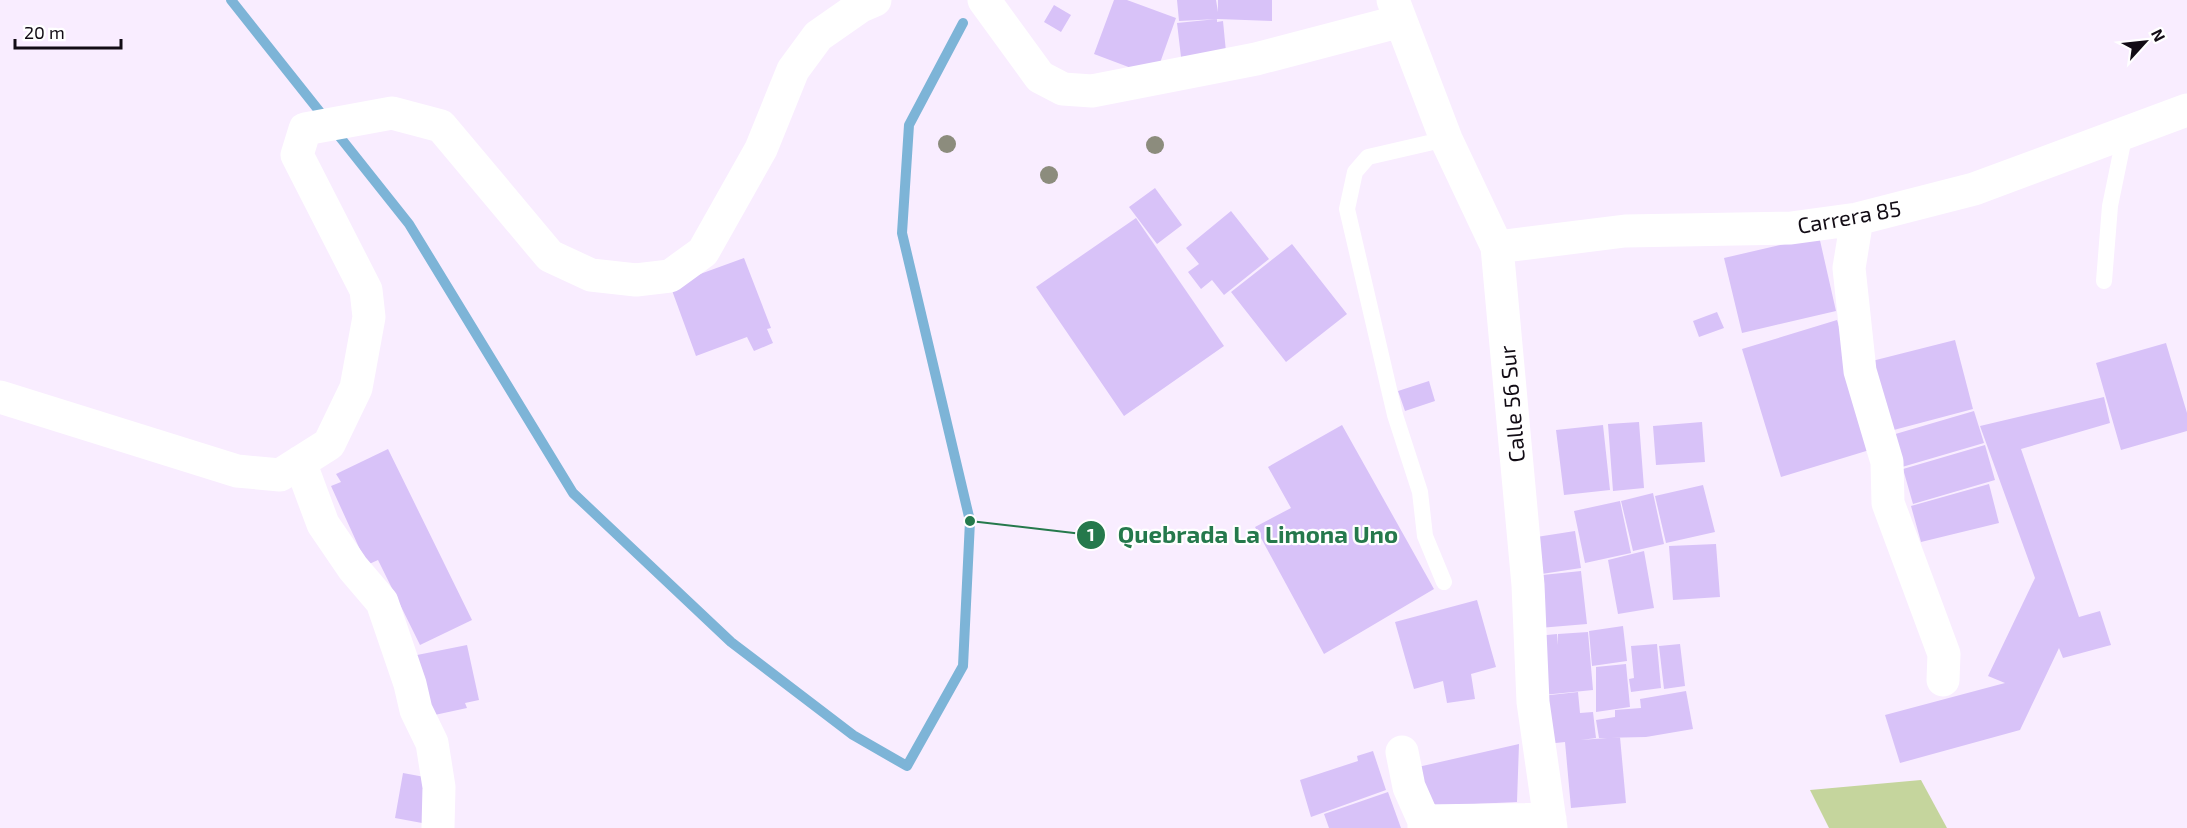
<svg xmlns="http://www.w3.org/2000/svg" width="2187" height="828" font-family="'Exo 2',sans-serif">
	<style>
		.green { fill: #c5d59d }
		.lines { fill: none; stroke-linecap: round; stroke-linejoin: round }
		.stream { stroke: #7db4d7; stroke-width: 10 }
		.building { fill: #d8c2f8 }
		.service { stroke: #fff; stroke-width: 16 }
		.minor { stroke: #fff; stroke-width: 33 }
		.tree { fill: #8c8c7d }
		.labels { text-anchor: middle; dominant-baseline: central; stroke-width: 4.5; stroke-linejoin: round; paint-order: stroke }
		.street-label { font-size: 22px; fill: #120c15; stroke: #fff }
		.leader { fill: none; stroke: #25794c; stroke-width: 2 }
		.callout-dot { fill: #25794c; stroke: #fff; stroke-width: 2 }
		.mark-label { font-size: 18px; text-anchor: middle; font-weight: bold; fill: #fff }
		.callout-label { font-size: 24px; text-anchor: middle; font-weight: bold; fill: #25794c; stroke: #fff; stroke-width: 4.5; stroke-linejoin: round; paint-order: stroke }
	</style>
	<rect width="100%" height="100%" fill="#f9edff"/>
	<path class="green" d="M1921,780L1947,828H1829L1810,790Z"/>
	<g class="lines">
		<path class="stream" d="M231,0L409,224L573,493L731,642L853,735L907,766L963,666L970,521L902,233L909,125L963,23"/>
	</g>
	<path class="building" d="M1114,0H1127L1176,18L1155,77L1094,54Z
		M1177,0H1216L1218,12V0H1272V21L1218,19L1179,21Z
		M1054,5L1071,15L1061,32L1044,22Z
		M1217,19V22L1223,21L1226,52L1181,57L1177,23Z
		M1155,188L1182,225L1157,244L1129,207Z
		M1231,211L1269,259L1224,295L1212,280L1201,289L1188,272L1199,264L1186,248Z
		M1136,218L1224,346L1124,416L1036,287Z
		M1819,236L1836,311L1742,333L1724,258Z
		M1292,244L1347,314L1286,362L1231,292Z
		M744,258L771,328L767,329L773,343L754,351L747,337L696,356L670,285Z
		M1717,312L1724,328L1699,337L1693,321Z
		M1837,320L1876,448L1781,477L1742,349Z
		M1955,340L1973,409L1890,431L1872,361Z
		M2166,343L2187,413V431L2121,450L2096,363Z
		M1429,381L1435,401L1405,411L1398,391Z
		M2104,397L2110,423L2021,449L2079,617L2100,611L2111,645L2063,658L2059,648L2020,730L1900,763L1885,715L2005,683L1988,676L2035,578L1980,426Z
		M1974,411L1984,443L1902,467L1892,435Z
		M1639,422L1644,488L1613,491L1608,424Z
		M1702,422L1705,462L1656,465L1653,426Z
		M1342,425L1434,589L1324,654L1255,527L1291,508L1268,467Z
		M1603,425L1610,490L1564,495L1556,430Z
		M1985,445L1995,480L1913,504L1903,469Z
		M388,449L472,620L420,645L378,560L367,565L331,486L341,482L336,474Z
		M1989,484L1999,523L1921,542L1911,506Z
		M1703,485L1715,532L1666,543L1655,496Z
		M1653,493L1664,544L1633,551L1621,501Z
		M1620,501L1631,553L1585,563L1574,511Z
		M1575,531L1581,568L1535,575L1530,538Z
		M1716,544L1720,597L1673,600L1669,546Z
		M1644,551L1654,608L1618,614L1608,560Z
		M1581,571L1587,624L1539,628L1533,576Z
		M1477,600L1496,667L1471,674L1475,699L1447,703L1443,681L1414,689L1395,622Z
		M1623,626L1627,661L1592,666L1589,631Z
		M1588,632L1593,690L1543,695L1537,636L1557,634L1558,645V634Z
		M1657,644L1661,688L1631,692L1629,679L1634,678L1631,646Z
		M1680,644L1685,686L1664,689L1659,646Z
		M467,645L479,700L465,703L467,708L430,716L412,656Z
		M1626,664L1630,707L1596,712V667Z
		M1686,691L1693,729L1646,737L1599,738L1596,720L1615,717V710L1641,708L1640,699Z
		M1578,692L1580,713L1593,712L1596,738L1581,740L1620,737L1626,803L1571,808L1565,742L1546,744L1541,696Z
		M1519,744L1517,802L1431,806L1418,767Z
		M1373,751L1386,790L1311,817L1300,780L1358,761L1357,756Z
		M403,773L430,778L422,823L395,818Z
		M1388,792L1401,828H1329L1324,814Z"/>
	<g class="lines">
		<path class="service" d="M2104,281L2110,206L2125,133
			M1444,582L1425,536L1420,492L1395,415L1347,209L1355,172L1368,157L1446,139"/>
		<path class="minor" d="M984,0L1040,77L1063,89L1092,91L1256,59L1401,21
			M1393,0L1446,139L1497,247L1528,585L1533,702L1551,828
			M1857,219L1849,268L1860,371L1887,462L1888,503L1944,654L1943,680
			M1497,247L1625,231L1791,228L1857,219L1974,189L2187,110
			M0,397L237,471L280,475L329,444L356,388L369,317L366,290L297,155L305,129L392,113L441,126L550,256L591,275L636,280L670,276L703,252L761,149L793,70L818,36L861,6L875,0
			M300,462L323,524L353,568L382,602L410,684L416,710L432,743L439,787L438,828
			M1402,752L1409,787L1424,821
			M1424,828V821L1550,819"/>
	</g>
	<g class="tree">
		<circle cx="947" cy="144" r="9"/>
		<circle cx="1155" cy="145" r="9"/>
		<circle cx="1049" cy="175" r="9"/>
	</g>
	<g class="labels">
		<g class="street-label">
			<text transform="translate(1849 216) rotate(-10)">Carrera 85</text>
			<text transform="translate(1511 404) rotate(-95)">Calle 56 Sur</text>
		</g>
	</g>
	<path class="leader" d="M970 521L1091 535"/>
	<g class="callout-dot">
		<circle cx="970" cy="521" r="6"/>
		<circle cx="1091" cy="535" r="15"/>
	</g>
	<g class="mark-label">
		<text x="1091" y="541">1</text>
	</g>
	<g class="callout-label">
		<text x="1258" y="543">Quebrada La Limona Uno</text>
	</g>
	<g transform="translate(2145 42) rotate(63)" stroke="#ffffff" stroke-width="4.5" paint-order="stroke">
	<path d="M0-4.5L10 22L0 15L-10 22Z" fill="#120c15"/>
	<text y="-9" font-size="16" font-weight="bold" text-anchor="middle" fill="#120c15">N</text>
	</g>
	<path d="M15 39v9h106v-9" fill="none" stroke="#120c15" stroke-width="3"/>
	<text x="24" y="39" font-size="18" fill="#120c15" stroke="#ffffff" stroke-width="4.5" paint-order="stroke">20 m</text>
</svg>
